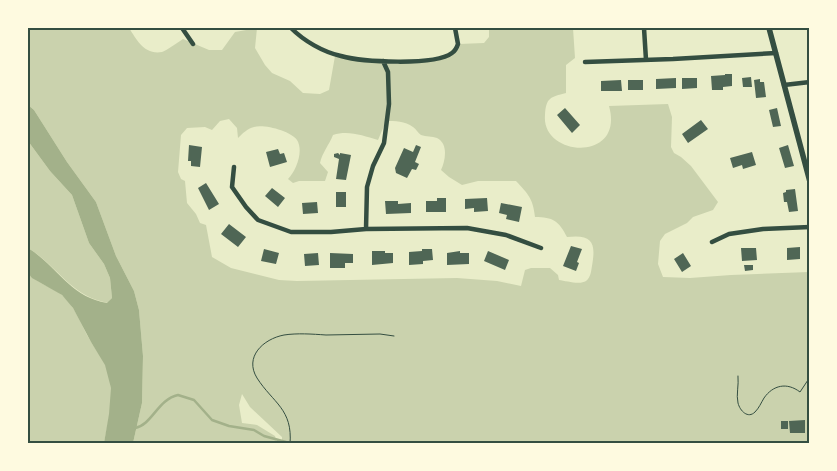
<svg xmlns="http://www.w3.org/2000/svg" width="837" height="471" font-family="Rubik,sans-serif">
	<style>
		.green { fill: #cad2ad; fill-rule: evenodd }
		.water { fill: #a3b18a }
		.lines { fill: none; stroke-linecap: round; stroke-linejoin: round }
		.stream { stroke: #a3b18a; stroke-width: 2.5 }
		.building { fill: #4f6655 }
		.path { stroke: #344e41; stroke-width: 1 }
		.service { stroke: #344e41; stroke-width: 2.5 }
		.minor { stroke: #344e41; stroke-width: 4.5 }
		.tertiary { stroke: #344e41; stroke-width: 5.5 }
		.neatline { fill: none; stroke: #344e41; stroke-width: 2 }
	</style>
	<rect width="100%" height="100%" fill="#e9edc9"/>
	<path class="green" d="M28,28H83L96,30L108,28H129C137,40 144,55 162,52C166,51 178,42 183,39L209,50H222L235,32L257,28L255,48L265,65L272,73L290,81L303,93L320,94L329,90L335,56L358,60L413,61L449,56L459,44L484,43L489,37V28H573L575,58L566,65V93C550,97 546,98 545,115C541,157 625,163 609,106L668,104L672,117L671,147L674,153L681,157L691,166L718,202L713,210L693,217L687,223L665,234L660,241L658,264L663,277L690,278L731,275L809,272V443H282V437L250,407L242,394L239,405L242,423L257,425L275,436L277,443H133L142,403L143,356L139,310L134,291L116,256L96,202L67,162L34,110L28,105ZM229,119L237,128L238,138C243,133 247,129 254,127C264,124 291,131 297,140C304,151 296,171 288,179L293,183L299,181H325L328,172L320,163C322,153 329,145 333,135C349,130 363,136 378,140L386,121C395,121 405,121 413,127C416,129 418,133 421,135C426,137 432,136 437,138C449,144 445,161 441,170L449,177L462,185L478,181H516C528,194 533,198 535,217C553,217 559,221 567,237C593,234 596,243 592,266C591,271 591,277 586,281C580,285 566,281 559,280L558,275L550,268H531L525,270L521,286L497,281L457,278L297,281L279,280L231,268L212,257L206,225L200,223L196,214L187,203L185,181L181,179L178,172L181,135L187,128L205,127L212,130L220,121Z
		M28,141L50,171L72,195L89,243L104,264L110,278L112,298L108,303C70,296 58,266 28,248Z
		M28,273C37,284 52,286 63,296C74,306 80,321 87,335C92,345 100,354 105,364C117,388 109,418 104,443H28Z"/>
	<path class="water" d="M28,105L34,110L67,162L96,202L116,256L134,291L139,310L143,356L142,403L133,443H104L109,414L111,388L105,365L91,342L73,308L62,295L32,278L28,273V248C57,266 70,297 107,303L112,298L110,278L104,264L89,243L72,195L50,171L28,141Z"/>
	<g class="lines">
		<path class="stream" d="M135,428C152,425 158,399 178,395L194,400L212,420L229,426L254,430L264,436L286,442"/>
	</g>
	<path class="building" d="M725,74H732V86L723,87V90H712L711,76L725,75Z
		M751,77L752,87H743L742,78Z
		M676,78V88L656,89V79Z
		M682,78H697V88L682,89Z
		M760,79V82H764L766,97L756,98L754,80Z
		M621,80L622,91H601V81Z
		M628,80H643V90H628Z
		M565,108L580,125L572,133L557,115Z
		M777,108L781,126L773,127L769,110Z
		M701,120L708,129L688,143L682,134Z
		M189,145L202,147L200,167L191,166V161H188Z
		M416,145L421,147L415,162L419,164L416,170L412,169L407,178L396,173L395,168L404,148L413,152Z
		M788,145L794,166L785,168L779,148Z
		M278,149L280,154L284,153L287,162L270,167L266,152Z
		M752,152L756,165L743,169L742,165L733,168L730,158Z
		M338,153L340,155V153L351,155L346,180L336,179L339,159L334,157V154Z
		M206,183L219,204L209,210L198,188Z
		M272,188L285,198L278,207L265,196Z
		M795,189L798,211L789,212L787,202H784L783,193L786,192V190Z
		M336,192H346V207H336Z
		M437,198H446V212H426V201H437Z
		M487,198L488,211L474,212V208L465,209V199Z
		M385,201H398V204L411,203V213L386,214Z
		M317,202L318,213L303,214L302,203Z
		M501,203L522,207L519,222L506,219L507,215L499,213Z
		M229,224L246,237L238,247L221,234Z
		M571,246L582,249L577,262L579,263L576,271L563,266Z
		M800,247V259L787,260V248Z
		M741,248H756L757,260L742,261Z
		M264,249L279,253L276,264L261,261Z
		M422,249H432L433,260L423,261V264L409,265V252L422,251Z
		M372,251H385V253H393V263L372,265Z
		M460,251V253H469V264L447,265V253Z
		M488,251L509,260L505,270L484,261Z
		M318,253L319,265L305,266L304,254Z
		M330,253L353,254V263H345V268H330Z
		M683,253L691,266L682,272L674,259Z
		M744,265H753V270L745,271Z
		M805,420V433H790L789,421Z
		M781,421H788V429H781Z"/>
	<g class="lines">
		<path class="path" d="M738,376C739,385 736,395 738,403C740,411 748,419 755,412C759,408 761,403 764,398C773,385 787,382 800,392L810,377
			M290,444C293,409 273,403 257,378C244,357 263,339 284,335C297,333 312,334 326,335C344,335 362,334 380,334L394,336"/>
		<path class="service" d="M809,418H810"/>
		<path class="minor" d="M182,28L193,44
			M291,28C304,41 323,52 341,56C362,62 435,66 452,53C455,51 457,47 458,44L455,28
			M644,28L646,60
			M585,62L673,59L776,53
			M784,85L810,82
			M234,167L232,187L246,207L258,220L291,232H331L366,229L467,228L506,235L541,248
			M366,229L367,187L373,166L384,143L389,104L388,72L383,61
			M712,242L729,234L763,229L810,227"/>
		<path class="tertiary" d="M769,28L810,182"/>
	</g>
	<rect width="837" height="471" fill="none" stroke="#fefae0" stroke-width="58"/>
	<rect x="29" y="29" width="779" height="413" class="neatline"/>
</svg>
